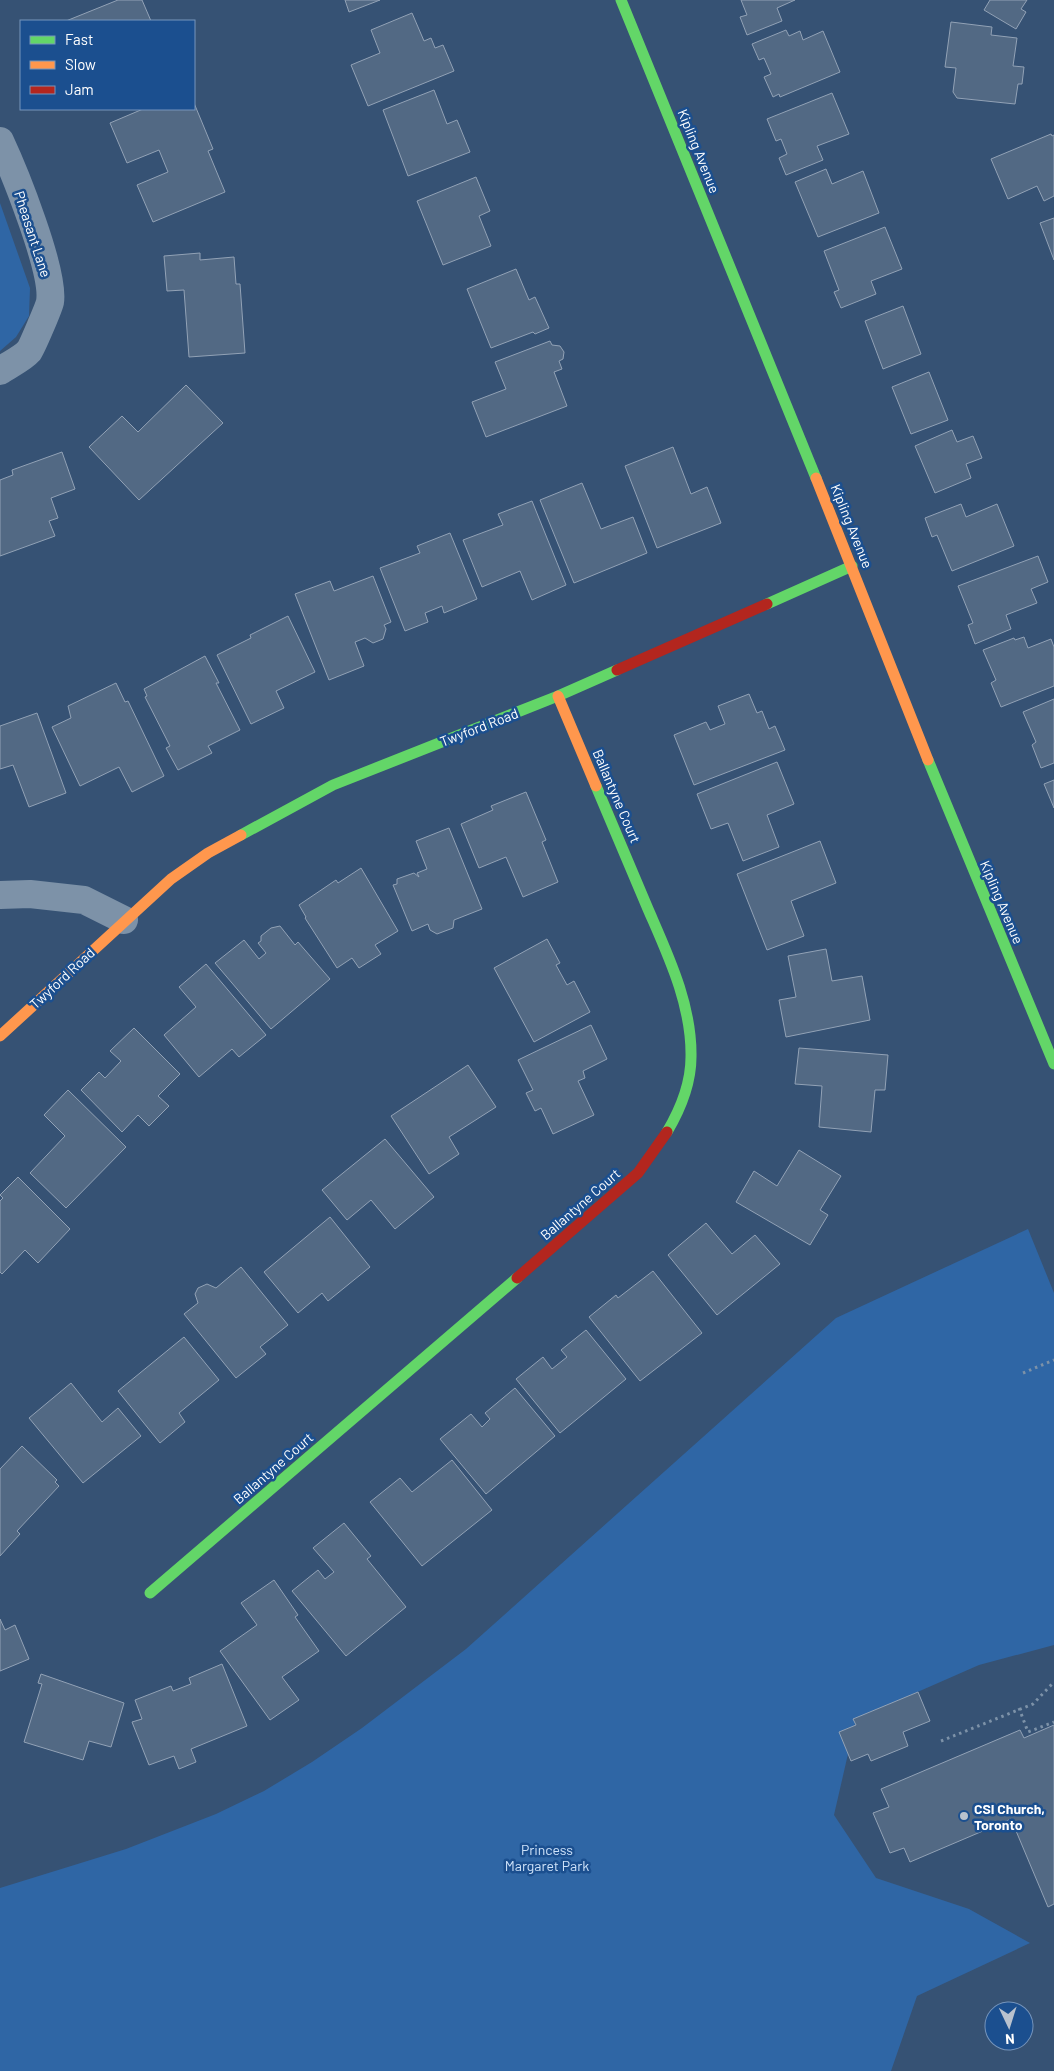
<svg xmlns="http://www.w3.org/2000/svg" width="1054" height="2071" font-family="Barlow,sans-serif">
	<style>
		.green { fill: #2f66a5 }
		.building { fill: #526984; stroke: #92a2b6 }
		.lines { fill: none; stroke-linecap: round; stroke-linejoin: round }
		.path { stroke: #7d92a8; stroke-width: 3; stroke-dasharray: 2.5 4; stroke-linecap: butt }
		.street { stroke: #7d92a8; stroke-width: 28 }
		.fast { stroke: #63d668; stroke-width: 11 }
		.slow { stroke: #ff974d; stroke-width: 11 }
		.jam { stroke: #b3261e; stroke-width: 11 }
		.poi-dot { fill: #b9c2ce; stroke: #1b4f8f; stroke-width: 2 }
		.labels { text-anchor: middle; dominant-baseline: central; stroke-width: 5; stroke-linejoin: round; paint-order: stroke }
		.street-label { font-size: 14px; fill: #fff; stroke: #1b4f8f }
		.poi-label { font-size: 14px; font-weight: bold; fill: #fff; stroke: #1b4f8f; text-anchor: start }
		.park-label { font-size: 14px; fill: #cfe3fa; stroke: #1b4f8f }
	</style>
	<rect width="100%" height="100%" fill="#365274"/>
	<path class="green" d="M0,203L30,288L29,316L16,337L0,351Z
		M1028,1229L1054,1293V1645L979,1665L856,1719L834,1815L876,1878L969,1909L1030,1943L917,1996L891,2071H0V1888L126,1849L216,1814L264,1791L312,1762L362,1728L466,1649L836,1318Z"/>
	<path class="building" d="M118,0H142L151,21H66Z
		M345,0H380L349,12Z
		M741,0H795L777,8L782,21L747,35L740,17L747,15Z
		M990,0H1027L1021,9L1026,12L1016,29L984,10Z
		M412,13L424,41L431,38L435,48L443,45L454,71L368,106L351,65L380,53L371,30Z
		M951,22L992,27L991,35L1017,38L1013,66L1024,67L1022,84H1018L1015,104L957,98L953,92L956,68L945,67Z
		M786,30L789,36L800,31L803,40L823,31L840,72L780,97L779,94L773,97L764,77L771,74L764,58L759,60L752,44Z
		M434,90L447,124L457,120L470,152L408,176L383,110Z
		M832,93L849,134L817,146L823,160L786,175L779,158L787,154L781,139L776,141L767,119Z
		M194,103L213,149L208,151L225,192L153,222L137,185L168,172L159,150L127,163L110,123L143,109H194Z
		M1051,134L1052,136L1054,135V196L1044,201L1037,186L1008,199L991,159Z
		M826,169L832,184L863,171L879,213L818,237L795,182Z
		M476,177L490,211L479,216L491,246L443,265L417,201Z
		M1054,218V260L1040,223Z
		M885,227L902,269L871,281L876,294L841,308L834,292L839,290L824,251Z
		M200,253V260L234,257L236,284H240L245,353L189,357L184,290L167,291L164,256Z
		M516,269L529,300L535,297L549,328L535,334L533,332L491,348L467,289Z
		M903,306L921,354L883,369L865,321Z
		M550,341L552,345L560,346L564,352L563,359L559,361L562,369L554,372L567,406L486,437L472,402L506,389L495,362Z
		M929,372L948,420L911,434L892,387Z
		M186,385L223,423L139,500L89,447L122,416L138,432Z
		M952,430L957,442L973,436L982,458L966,464L971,478L935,493L915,446Z
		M673,447L691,494L707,487L721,523L657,548L625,466Z
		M62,452L75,489L51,498L58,518L49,521L55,536L0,556V480L13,475L12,470Z
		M582,483L601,529L633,517L647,553L574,583L540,500Z
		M532,501L566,585L532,600L520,571L482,587L463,540L503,525L498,514Z
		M961,504L966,517L997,504L1014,546L952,571L937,535L932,537L925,518Z
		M450,533L477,599L444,613L442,606L425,613L428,622L405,631L380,568L420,553L417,546Z
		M1038,556L1048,582L1031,589L1037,603L1006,615L1011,629L975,644L968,625L973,623L958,586Z
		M373,576L391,622L384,625L386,629L383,639L373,643L365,638L355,642L364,666L329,680L295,594L330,581L334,591Z
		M288,616L315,672L276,691L284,708L251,724L217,655L251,638L250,635Z
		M1024,637L1028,648L1051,639L1054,647V686L1001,707L991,683L996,680L983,650L1014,638L1015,640Z
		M205,656L219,683H216L240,730L208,746L212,753L178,770L166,748L170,746L145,697L147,696L144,689Z
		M116,683L125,702L128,701L164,776L132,792L119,767L80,786L52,727L71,718L68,706Z
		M749,694L757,713L762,711L769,729L775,726L785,750L694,785L674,735L706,722L710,730L725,724L718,706Z
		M1054,699V763L1041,768L1032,745L1036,742L1023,712Z
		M37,713L66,793L29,807L13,765L0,769V726Z
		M777,762L794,804L767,815L779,847L743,861L728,823L711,829L697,794Z
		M1054,780V808L1044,784Z
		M526,792L546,840L542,842L558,882L523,897L506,857L479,868L461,824L493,810L491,806Z
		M449,828L482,909L454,920L453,928L437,934L430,930L428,924L412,931L393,885L397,884V879L414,873L419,877L417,873L427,869L416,841Z
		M820,841L836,883L791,901L804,936L767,950L737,874Z
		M361,868L398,931L375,945L381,954L359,968L352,958L337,968L305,918L306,917L299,905L336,880L338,883Z
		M280,926L295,945L298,942L330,979L271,1029L215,963L244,940L259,959L266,953L258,943L261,941V936L271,928Z
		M547,939L560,963L556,965L567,985L574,981L590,1012L534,1042L494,968Z
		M826,949L832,981L862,976L870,1020L786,1037L779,1000L796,997L788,956Z
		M206,964L266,1035L239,1057L232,1049L199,1077L164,1035L196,1007L179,987Z
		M591,1025L607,1059L583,1071L585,1078L578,1081L594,1115L553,1134L541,1108L535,1111L526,1093L533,1090L518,1060Z
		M134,1028L180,1074L158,1096L169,1106L149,1126L138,1115L122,1132L81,1090L99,1072L105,1078L121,1061L110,1051Z
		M799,1048L888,1055L885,1090H875L871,1132L819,1127L822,1086L795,1084Z
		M468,1065L496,1107L449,1137L459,1154L429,1174L391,1116Z
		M68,1090L126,1147L66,1208L30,1173L65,1136L44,1115Z
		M385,1139L434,1197L395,1229L371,1200L347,1220L322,1190Z
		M799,1150L841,1176L820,1210L828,1215L810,1245L736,1202L754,1171L777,1186Z
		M18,1177L70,1229L38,1263L25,1250L2,1274L0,1272V1201L3,1198L0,1195Z
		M330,1217L370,1267L328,1301L322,1293L298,1313L264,1272Z
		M706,1223L732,1254L755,1235L780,1264L717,1315L668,1255Z
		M241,1267L288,1325L260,1347L266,1354L236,1378L184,1314L198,1303L195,1294L198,1288L207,1284L216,1288Z
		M653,1271L702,1333L640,1381L589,1317L616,1295L618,1298Z
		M586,1330L626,1379L560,1433L516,1379L543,1357L552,1369L567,1357L561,1350Z
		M184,1337L219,1380L179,1413L185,1422L160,1443L118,1391Z
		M71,1383L102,1422L118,1408L141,1436L83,1483L29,1418Z
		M515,1388L555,1436L486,1494L440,1439L471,1414L482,1427L490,1419L485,1413Z
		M22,1446L57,1480L55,1482L59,1486L17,1531L20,1534L0,1556V1469Z
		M452,1460L492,1510L422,1566L370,1502L400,1478L412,1492Z
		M344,1523L371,1556L367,1559L406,1607L346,1656L292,1591L318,1570L325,1579L334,1572L313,1548Z
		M274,1580L298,1615L295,1617L319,1651L282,1677L299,1700L270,1720L220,1651L257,1625L241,1603Z
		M0,1619L5,1630L15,1625L29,1659L0,1671Z
		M222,1664L247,1726L191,1749L196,1762L179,1769L174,1756L149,1765L132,1722L142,1719L135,1700L171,1686L173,1691L191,1684L189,1678Z
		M41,1674L124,1703L111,1747L89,1741L83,1760L24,1742L42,1684L38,1683Z
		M918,1692L930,1721L903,1732L908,1746L871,1761L868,1754L851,1761L839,1732L856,1725L853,1719Z
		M1054,1725V1904L1048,1907L1011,1819L910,1862L904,1848L890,1853L873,1813L889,1807L881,1789L1020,1730L1024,1738Z"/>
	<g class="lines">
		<path class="path" d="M1023,1373L1054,1360
			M1019,1708L1028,1732L1054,1722
			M941,1741L1033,1704L1054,1682"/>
		<path class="street" d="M0,141C14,171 55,272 50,302C49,307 32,347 29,351C22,359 8,365 0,371
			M0,895L30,894L84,900L124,920"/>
		<path class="fast" d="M621,0L816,478
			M767,604L852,566
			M928,760L1054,1064
			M596,786C613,827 631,868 648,909C668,955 692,1005 691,1057C691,1083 680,1110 667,1132
			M241,835L333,785L558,696L617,670
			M150,1593L517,1278"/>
		<path class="slow" d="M816,478L928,760
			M558,696L596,786
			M0,1036L171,879L208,853L241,835"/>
		<path class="jam" d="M617,670L767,604
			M517,1278L638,1173L667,1132"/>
	</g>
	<circle class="poi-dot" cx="964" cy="1816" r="5"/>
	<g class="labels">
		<g class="street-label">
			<text transform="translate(699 151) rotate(68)">Kipling Avenue</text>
			<text transform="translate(33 234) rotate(72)">Pheasant Lane</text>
			<text transform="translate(852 526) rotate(68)">Kipling Avenue</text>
			<text transform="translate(479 727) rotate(-21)">Twyford Road</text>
			<text transform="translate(617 796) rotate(67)">Ballantyne Court</text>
			<text transform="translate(1002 902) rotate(67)">Kipling Avenue</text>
			<text transform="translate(62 978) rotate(-43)">Twyford Road</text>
			<text transform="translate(580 1204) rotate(-41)">Ballantyne Court</text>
			<text transform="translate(273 1468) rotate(-41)">Ballantyne Court</text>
		</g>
		<g class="poi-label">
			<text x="974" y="1808">CSI Church,<tspan x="974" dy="16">Toronto</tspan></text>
		</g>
		<g class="park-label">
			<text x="547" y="1849">Princess<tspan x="547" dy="16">Margaret Park</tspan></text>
		</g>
	</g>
	<rect x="20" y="20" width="175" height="90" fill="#1b4f8f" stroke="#7695bc"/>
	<rect x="30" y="36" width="25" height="8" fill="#63d668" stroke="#7695bc"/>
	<text x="65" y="45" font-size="15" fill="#ffffff">Fast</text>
	<rect x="30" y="61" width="25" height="8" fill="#ff974d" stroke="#7695bc"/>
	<text x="65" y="70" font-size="15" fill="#ffffff">Slow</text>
	<rect x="30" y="86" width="25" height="8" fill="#b3261e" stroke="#7695bc"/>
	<text x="65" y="95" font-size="15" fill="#ffffff">Jam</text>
	<g transform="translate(1009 2026) rotate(176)"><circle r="24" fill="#1b4f8f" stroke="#7695bc"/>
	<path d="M0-4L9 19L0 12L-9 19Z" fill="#b9c2ce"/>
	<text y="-8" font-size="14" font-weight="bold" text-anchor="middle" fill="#ffffff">N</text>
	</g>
</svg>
